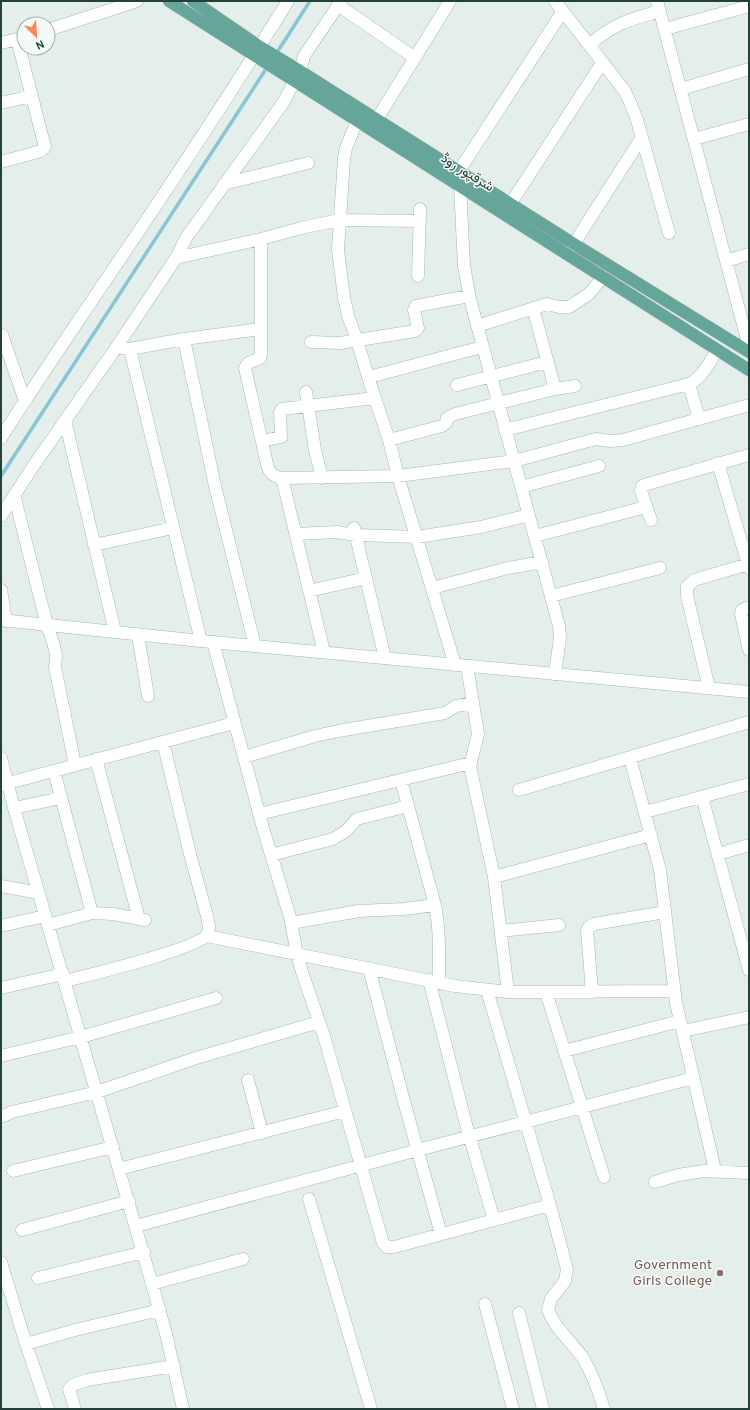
<svg xmlns="http://www.w3.org/2000/svg" width="750" height="1410" font-family="Overpass,Vazirmatn,sans-serif">
	<style>
		.lines { fill: none; stroke-linecap: round; stroke-linejoin: round }
		.stream { stroke: #89c5d5; stroke-width: 3.5 }
		.street-casing { stroke: #a6b7b2; stroke-width: 13 }
		.secondary-casing { stroke: #a1bab3; stroke-width: 13 }
		.primary-casing { stroke: #c1cac8; stroke-width: 13 }
		.street { stroke: #fff; stroke-width: 12 }
		.secondary { stroke: #fff; stroke-width: 12 }
		.primary { stroke: #66a599; stroke-width: 12 }
		.education-dot { fill: #8d6e63; stroke: #f5faf8; stroke-width: 1.5 }
		.labels { text-anchor: middle; dominant-baseline: central; stroke-width: 3; stroke-linejoin: round; paint-order: stroke }
		.street-label { font-size: 14px; fill: #22413a; stroke: #f5faf8 }
		.education-label { font-size: 14px; fill: #785e54; stroke: #f5faf8; text-anchor: end }
	</style>
	<rect width="100%" height="100%" fill="#e4eeea"/>
	<g class="lines">
		<path class="stream" d="M276,54L310,1
			M1,476L268,66"/>
		<g class="street-casing">
			<path id="street" d="M555,1L624,90L630,102L637,120L669,233
				M657,1L749,347
				M338,5L415,58
				M665,29L749,6
				M48,30L137,1
				M1,43L23,38
				M589,45C615,23 628,20 660,11
				M681,89L749,69
				M1,103L32,96
				M357,121L346,148L344,158L338,250L344,297L348,316L357,340L368,377L389,440L398,476L455,665
				M372,127L450,1
				M694,139L749,124
				M1,162L41,151L45,147L17,39
				M453,180L563,11
				M224,184L308,163
				M460,186L464,266L470,299L559,626L560,637L555,674
				M505,212L602,63
				M261,239V353L260,358L248,363L245,368L267,464C269,473 273,477 282,478L398,476L514,461L596,439L610,441L623,440L749,405
				M568,253L642,137
				M176,258L261,239L305,227L340,220L420,221
				M726,261L749,254
				M418,276L420,209
				M533,308L555,389
				M477,326L547,304L559,307H569L589,294L603,277
				M2,335L25,401
				M184,339L215,486L255,646
				M311,342L340,343L415,331L418,328L414,310L416,306L469,296
				M122,348L130,349L184,339L261,329
				M130,349L201,641
				M368,377C407,368 444,356 483,347
				M689,384L699,419
				M457,385L547,362
				M306,392L315,450L322,478
				M65,420L115,632
				M505,430L689,384C702,378 710,362 717,350
				M1,438C47,365 97,294 145,222C194,149 242,75 288,1
				M389,440L442,426L446,423L447,418L455,414L555,389L575,386
				M262,441L281,437L280,412L282,409L375,398
				M718,463L749,568
				M282,478L324,652
				M521,487L599,466
				M14,495L47,625L53,642L56,655L55,667L75,765
				M1,516L34,465L118,345L176,258L186,238L283,103L300,71L304,56L341,1
				M651,520L641,491L642,486L644,485L749,455
				M354,528L385,658
				M296,534L336,532L356,535L417,537L481,527L529,515
				M535,536L646,507
				M94,545L173,528
				M432,588L508,568L542,562
				M1,590L6,621
				M309,591L366,578
				M551,596L660,568
				M749,607L742,610L741,614L749,650
				M138,635L148,696
				M213,642L263,828L290,917L297,954L302,972L324,1036L383,1243L387,1247H394L550,1205
				M467,666L478,734L470,766L494,877L508,992
				M709,688L687,596V587L694,580L749,564
				M244,757L315,736L338,731L445,713L456,706L473,703
				M1,758L14,808L152,1284L166,1334L183,1409
				M630,758L660,870L676,1003L715,1170
				M96,759L139,919
				M54,771L92,913
				M401,780L435,905C440,930 439,956 439,982
				M1,785L234,723
				M519,790L749,722
				M702,797L749,970
				M14,808L61,798
				M645,812L749,784
				M259,814L471,763
				M718,854L749,845
				M271,855L333,839L346,831L357,819L408,806
				M494,877L651,835
				M1,886L39,893
				M291,923L359,911L404,909L435,905
				M48,925L92,913L113,914L145,920
				M1,926L45,916
				M501,931L559,925
				M207,936L455,986L508,992L674,991
				M369,968L405,1105L441,1234
				M429,980L467,1128L494,1220
				M65,981C88,975 198,949 208,934L209,926L207,916L190,854L163,742
				M1,988L63,974
				M487,990L550,1205L567,1269L565,1281L551,1299L548,1310C555,1329 572,1342 583,1358C592,1373 599,1392 604,1409
				M546,992L604,1177
				M592,992L587,930L589,927L594,924L665,912
				M683,1031L749,1017
				M564,1051L680,1021
				M1,1056L81,1037L216,998
				M248,1080L262,1133
				M1,1117L12,1112L97,1092L196,1058L319,1022
				M119,1169L345,1111
				M13,1171L113,1147
				M655,1182L678,1175L704,1171L749,1173
				M309,1199L371,1409
				M136,1226L418,1150L693,1078
				M22,1230L129,1201
				M1,1262L26,1344L48,1409
				M38,1278L144,1252
				M152,1284L243,1259
				M485,1304L513,1409
				M519,1313L543,1409
				M26,1344L75,1330L160,1310
				M75,1409L69,1389L73,1385L87,1380L174,1366"/>
		</g>
		<g class="secondary-casing">
			<path id="secondary" d="M1,620L201,641L749,692"/>
		</g>
		<g class="primary-casing">
			<path id="primary" d="M169,1L749,370
				M193,1L260,47L300,71L574,244L749,352"/>
		</g>
		<use href="#street" class="street"/>
		<use href="#secondary" class="secondary"/>
		<use href="#primary" class="primary"/>
	</g>
	<circle class="education-dot" cx="720" cy="1273" r="4"/>
	<g class="labels">
		<g class="street-label">
			<text transform="translate(467 173) rotate(32)">شرقپور روڈ</text>
		</g>
		<g class="education-label">
			<text x="712" y="1265">Government<tspan x="712" dy="16">Girls College</tspan></text>
		</g>
	</g>
	<rect width="750" height="1410" fill="none" stroke="#22413a" stroke-width="4"/>
	<g transform="translate(36 36) rotate(155)"><circle r="19" fill="#f5faf8" stroke="#a1b0ac"/>
	<path d="M0-3L7 15L0 10L-7 15Z" fill="#f88857"/>
	<text y="-6" font-size="11" font-weight="bold" text-anchor="middle" fill="#22413a">N</text>
	</g>
</svg>
